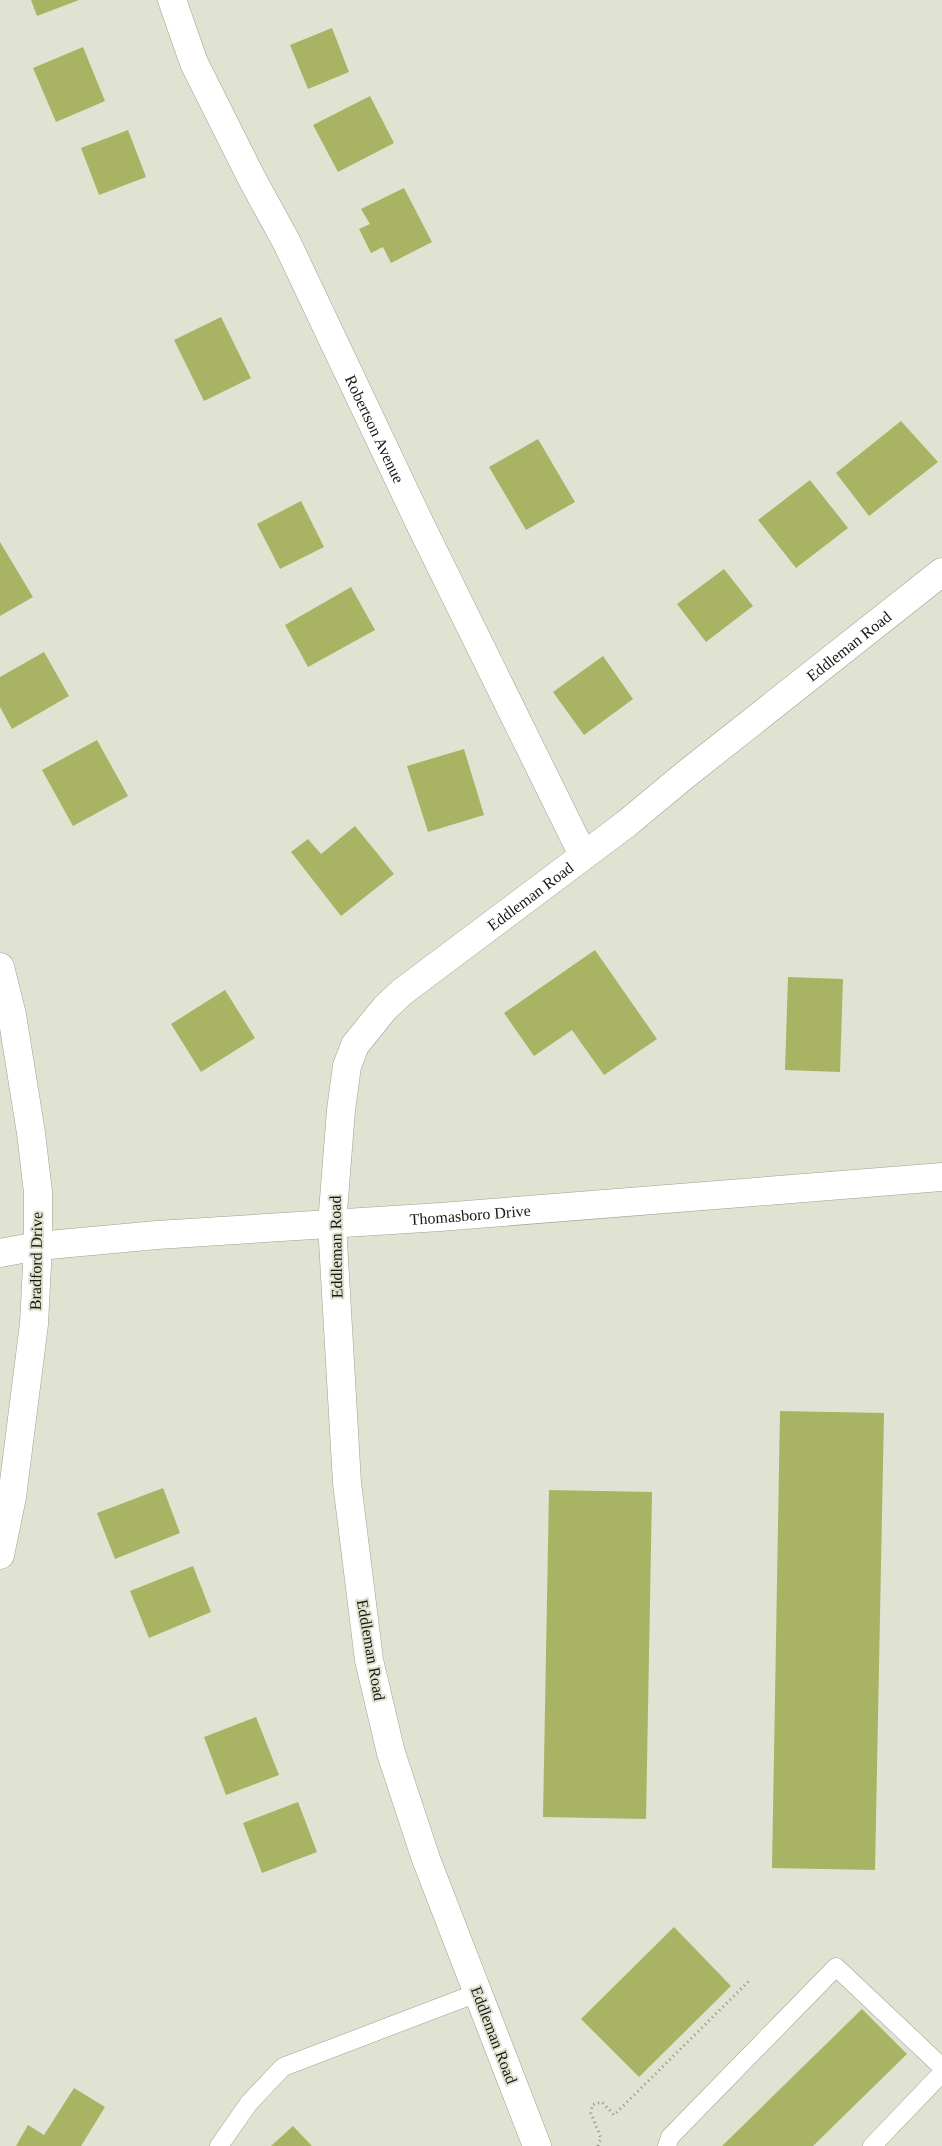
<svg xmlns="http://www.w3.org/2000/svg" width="942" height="2146" font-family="Georgia,serif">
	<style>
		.building { fill: #a9b364 }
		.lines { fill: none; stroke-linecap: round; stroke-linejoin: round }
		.service-casing { stroke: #9ea190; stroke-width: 19 }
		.minor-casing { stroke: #9ea190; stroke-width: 29 }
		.tertiary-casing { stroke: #9ea190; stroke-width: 29 }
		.path { stroke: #8d8f82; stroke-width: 3; stroke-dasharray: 1 4; stroke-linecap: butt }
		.service { stroke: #fff; stroke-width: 18 }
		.minor { stroke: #fff; stroke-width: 28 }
		.tertiary { stroke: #fff; stroke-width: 28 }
		.labels { text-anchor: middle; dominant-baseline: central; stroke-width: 4; stroke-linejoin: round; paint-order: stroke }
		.street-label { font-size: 16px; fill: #171812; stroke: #e0e3d1 }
	</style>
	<rect width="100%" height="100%" fill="#e0e3d1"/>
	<path class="building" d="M31,0H79L37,16Z
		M332,28L349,72L308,89L290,45Z
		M83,47L105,101L56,122L33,68Z
		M370,96L394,143L338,172L313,125Z
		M128,130L146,177L99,195L81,148Z
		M404,188L432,242L391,263L383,247L371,253L359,229L370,224L361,209Z
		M221,317L251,378L204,401L174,340Z
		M901,421L938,462L869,516L836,473Z
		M538,439L575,502L526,530L489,467Z
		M810,480L848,528L796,568L758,520Z
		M301,501L324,547L280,569L257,524Z
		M0,542L33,597L0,616Z
		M724,569L753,606L706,642L677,604Z
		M351,587L375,630L308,667L285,625Z
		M44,652L69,696L12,729L0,707V677Z
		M603,656L633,699L584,735L553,692Z
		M97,740L128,796L73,826L42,770Z
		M464,749L484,815L428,832L407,766Z
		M355,826L394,874L341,916L291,852L308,839L321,854Z
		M595,950L657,1039L604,1075L572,1030L534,1056L504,1013Z
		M788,977L843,979L840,1072L785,1070Z
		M225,990L255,1038L201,1072L171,1024Z
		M780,1411L884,1413L875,1870L772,1868Z
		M163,1488L180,1533L115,1559L97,1513Z
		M549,1490L652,1492L646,1819L543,1817Z
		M193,1566L211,1612L149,1638L130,1591Z
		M256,1717L279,1775L226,1795L204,1737Z
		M298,1802L317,1852L262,1873L243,1823Z
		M674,1927L731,1986L639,2077L581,2019Z
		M862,2009L907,2054L813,2146H722Z
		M74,2088L105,2107L81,2146H16L28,2125L44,2135Z
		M293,2126L312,2146H271Z"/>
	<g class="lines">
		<g class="service-casing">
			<path id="service" d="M219,2146L249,2103L283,2067L477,1993
				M667,2146L670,2137L836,1967L942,2067
				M872,2146L942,2073"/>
		</g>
		<g class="minor-casing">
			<g id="minor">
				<path id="s1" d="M172,0L194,63L252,179L287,243L421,526L583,855"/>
				<path id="s2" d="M0,1253L38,1246L157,1235L440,1217L942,1177"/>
				<path id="s3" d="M537,2146L426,1859L391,1753L369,1660L347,1483L332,1224L341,1110L347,1066L355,1045L385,1008L402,992L626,824L685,775L942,572"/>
			</g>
		</g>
		<g class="tertiary-casing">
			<path id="tertiary" d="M0,967L12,1015L31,1133L38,1192V1246L34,1324L12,1497L0,1555"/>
		</g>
		<path class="path" d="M598,2146L601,2138L591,2113L592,2105L602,2102L614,2115L751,1979"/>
		<use href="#service" class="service"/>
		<use href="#minor" class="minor"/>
		<use href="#tertiary" class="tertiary"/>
	</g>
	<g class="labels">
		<g class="street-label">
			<text stroke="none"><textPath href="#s1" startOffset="475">Robertson Avenue</textPath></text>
			<text stroke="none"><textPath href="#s3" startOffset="1770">Eddleman Road</textPath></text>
			<text stroke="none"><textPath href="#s3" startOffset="1365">Eddleman Road</textPath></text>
			<text stroke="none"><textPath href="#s2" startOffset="472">Thomasboro Drive</textPath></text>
			<text transform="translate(336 1247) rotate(-91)">Eddleman Road</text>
			<text transform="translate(36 1261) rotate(-89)">Bradford Drive</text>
			<text transform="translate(371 1650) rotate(80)">Eddleman Road</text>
			<text transform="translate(494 2035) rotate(69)">Eddleman Road</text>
		</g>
	</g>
</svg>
